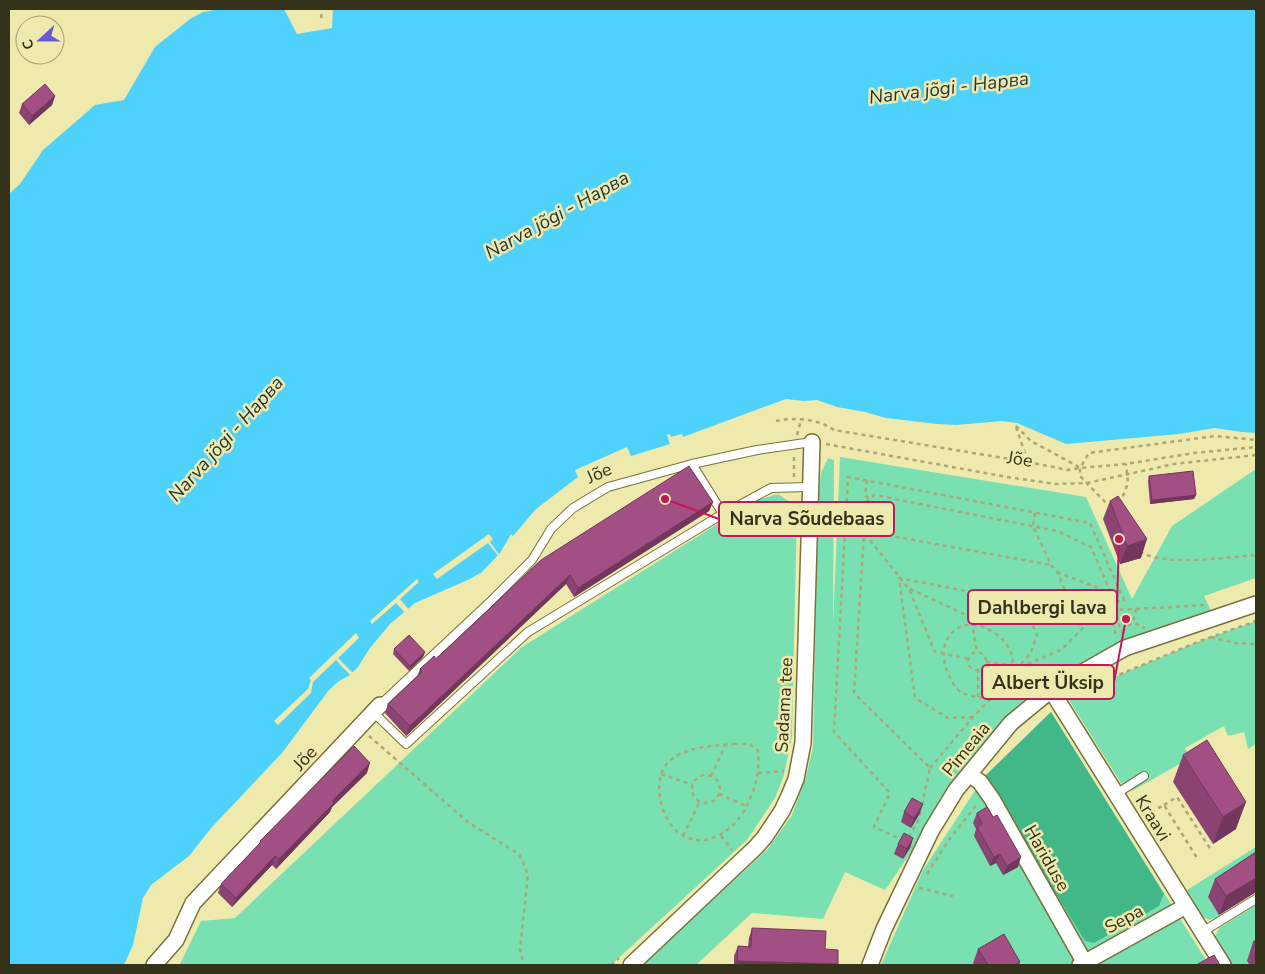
<svg xmlns="http://www.w3.org/2000/svg" width="1265" height="974" font-family="'Nunito Sans',sans-serif">
	<style>
		.green { fill: #79e0b2 }
		.forest { fill: #42b889 }
		.water { fill: #4ed2fc }
		.pier { fill: #eee9ad }
		.lines { fill: none; stroke-linecap: round; stroke-linejoin: round }
		.lane-casing { stroke: #78723a; stroke-width: 10 }
		.street-casing { stroke: #78723a; stroke-width: 18 }
		.path { stroke: #aba778; stroke-width: 2.5; stroke-dasharray: 4 4; stroke-linecap: butt }
		.lane { stroke: #fff; stroke-width: 8 }
		.street { stroke: #fff; stroke-width: 15 }
		.wall { fill: #8b4472 }
		.shaded-wall { fill: #71375c }
		.building { fill: #a24f84; stroke: #71375c }
		.labels { text-anchor: middle; dominant-baseline: central; stroke-width: 5; stroke-linejoin: round; paint-order: stroke }
		.street-label { font-size: 18px; fill: #34321a; stroke: #eee9ad }
		.water-label { font-size: 19px; font-style: italic; fill: #1f353d; stroke: #eee9ad }
		.leader { fill: none; stroke: #c2185b; stroke-width: 2 }
		.callout-dot { fill: #c2185b; stroke: #eee9ad; stroke-width: 2 }
		.callout { fill: #eee9ad; stroke: #c2185b; stroke-width: 2 }
		.callout-label { font-size: 19px; text-anchor: middle; font-weight: bold; fill: #34321a }
	</style>
	<rect width="100%" height="100%" fill="#eee9ad"/>
	<path class="green" d="M840,457L1086,497L1132,599L1172,526L1256,469V578L1204,596L1213,615L1047,688L939,812L885,890L845,872L823,919L752,913L696,965H642L767,850L792,815L806,777L813,747L818,501L821,473L828,458L834,460L833,625Z
		M778,494L797,507L792,736L784,775L775,798L747,840L611,965H181L180,964L201,921L235,918L522,647L754,501Z
		M1256,621V744L1248,749L1244,732L1228,736L1224,726L1185,748L1190,758L1132,791L1121,783L1067,697L1200,641Z
		M1051,712L1209,965H881L923,870L984,777Z
		M1256,847V866L1208,897L1220,916L1209,920L1202,916L1187,890Z
		M1256,905V965H1232L1215,937L1219,928Z"/>
	<path class="forest" d="M1051,712L1164,894L1159,906L1094,943L1085,941L984,777Z"/>
	<path class="water" d="M219,9H284L297,34L332,28L333,9H1256V433L1242,432L1215,428L1179,434L1066,444L1017,423L1002,421L956,425L937,424L886,418L865,412L837,407L817,400L804,401L786,399L683,437L682,434L671,437L670,434L667,435L670,444L631,456L627,447L575,470L578,477L536,509L513,536L511,534L510,536L500,553L482,572L470,579L415,603L390,624L370,648L358,667L350,675L339,681L329,690L282,753L212,827L189,856L151,885L143,898L133,945L124,965H9V194L20,184L43,150L95,105L124,100L155,47L190,19L203,12Z"/>
	<path class="pier" d="M489,534L493,539L490,542L500,556L499,557L488,543L437,579L433,574Z
		M417,579L419,582L400,599L410,611L406,614L396,603L372,624L370,621Z
		M356,633L359,638L338,658L354,674L352,677L336,660L313,682L311,693L278,725L274,721L308,689L311,680L309,678Z"/>
	<g class="lines">
		<g class="lane-casing">
			<path id="lane" d="M692,464L723,514
				M380,705L489,603L532,560L551,529L573,508L608,487L692,464L757,450L812,442
				M373,712L406,744L528,632L716,518L771,488L809,487
				M1116,794L1144,776
				M1202,932L1256,899"/>
		</g>
		<g class="street-casing">
			<path id="street" d="M1051,690L1223,965
				M969,774L980,782L992,799L1086,965
				M154,965L176,940L193,903L380,705
				M631,965L755,848L764,838L782,811L789,796L796,779L803,743L812,442
				M870,965L884,929L931,831L956,790L1011,723L1051,690L1125,648L1256,604
				M1080,965L1186,906"/>
		</g>
		<path class="path" d="M321,18L322,9
			M776,421C794,417 819,419 834,430L1028,462L1068,470L1080,468L1126,464L1194,453L1256,447
			M1016,426L1031,441L1079,467
			M1016,427L1028,462
			M797,435L801,420
			M826,444L1007,477L1056,484L1087,483L1174,464L1256,455
			M794,477V453
			M867,480L865,495L869,499
			M1120,504L1128,483L1126,464
			M1111,508L1080,476V468L1089,453L1215,436L1256,440
			M1035,513L1033,526L1051,565L1057,572L1082,629
			M864,531L1051,565
			M865,534L909,589L935,652L969,659
			M1140,551C1159,567 1231,557 1256,555
			M1057,572L1111,593
			M910,589L971,617L977,652
			M1136,609L1205,605
			M1128,620L1145,628
			M1122,631L1133,622L1136,609L1114,610L1123,635
			M1211,637L1235,643L1256,644
			M968 661a9 9 0 1 1 18 0a9 9 0 1 1-18 0Z
			M986,662L1013,665
			M1020,667L1061,650L1107,604
			M978,669V697
			M1075,693L1200,641L1256,621
			M991,699C981,697 970,697 961,692C956,689 952,682 950,677C930,639 962,609 996,634C1012,646 1014,657 1012,675
			M973,717L948,718L915,698L899,578L1022,602L1037,635L1031,652L1004,685
			M369,736L469,823L519,854L528,874L520,950L524,965
			M734,744H750L758,751C760,775 755,789 745,809C734,830 706,850 682,835C660,822 649,776 672,759C688,746 714,746 734,744Z
			M930,768L973,717L1004,685L1020,699
			M758,773L784,771
			M661,774L693,785
			M692 789a14 14 0 1 1 28 0a14 14 0 1 1-28 0Z
			M711,776L725,746
			M719,794L746,806
			M922,805L930,768L854,693L866,502L874,495L1057,531L1091,547L1115,602
			M1164,805L1177,797L1211,850
			M1151,812L1164,805L1197,858
			M683,836L700,801
			M721,836L732,850
			M909,837L918,821L921,810
			M904,841L874,827L890,793L834,732L848,477L1090,523L1124,600L1107,604L1117,638
			M927,874L948,841L978,803
			M919,888L953,896
			M611,965L619,958"/>
		<use href="#lane" class="lane"/>
		<use href="#street" class="street"/>
	</g>
	<path class="wall" d="M55,96L52,105L29,125L19,113L22,104Z
		M1149,476L1196,495L1194,499L1150,504L1148,481Z
		M1110,501L1141,558L1120,564L1103,519Z
		M713,502L709,511L574,597L566,584L406,736L385,713L388,704L417,677L420,669L436,659L541,560Z
		M394,649L425,652L423,657L409,671L393,654Z
		M1183,755L1236,829L1213,844L1173,782Z
		M367,773L332,807L330,812L276,869L272,865L232,907L218,893L221,884L259,844L260,841Z
		M904,812L920,813L911,828L901,822Z
		M977,813L1018,867L1003,875L996,863L990,866L974,836L976,829L973,823Z
		M913,838L910,848L903,859L894,854L898,844Z
		M1256,852V892L1219,915L1208,897L1215,879Z
		M752,928L825,949L838,964L837,965H734V956L738,946L748,947L749,938Z
		M1256,940V965H1250L1247,961L1253,942Z
		M978,949L1020,962L1019,965H975L973,963Z"/>
	<path class="shaded-wall" d="M55,96L52,105L29,125L32,116Z
		M1196,495L1194,499L1150,504L1152,500Z
		M713,502L709,511L574,597L578,588Z
		M1147,539L1141,558L1120,564L1127,546Z
		M570,575L566,584L406,736L410,726Z
		M425,652L423,657L409,671L410,666Z
		M370,763L367,773L332,807L330,812L276,869L279,859L332,801Z
		M1246,802L1236,829L1213,844L1223,817Z
		M923,804L920,813L911,828L914,818Z
		M913,838L910,848L903,859L907,849Z
		M1000,854L996,863L990,866L994,857Z
		M275,856L272,865L232,907L236,898Z
		M1021,857L1018,867L1003,875L1007,866Z
		M1256,878V892L1219,915L1226,896Z
		M737,961L838,964L837,965H735Z"/>
	<path class="building" d="M45,84L55,96L32,116L22,104Z
		M689,466L713,502L578,588L570,575L410,726L388,704L422,672L420,669L434,656L436,659L541,560Z
		M1193,471L1196,495L1152,500L1149,476Z
		M1118,496L1147,539L1127,546L1110,501Z
		M409,635L425,652L410,666L394,649Z
		M1207,740L1246,802L1223,817L1183,755Z
		M354,746L370,763L332,801L334,803L279,859L275,856L236,898L221,884L261,842L260,841Z
		M912,798L923,804L914,818L904,812Z
		M987,807L993,817L997,815L1021,857L1007,866L1000,854L994,857L977,827L982,824L977,813Z
		M904,833L913,838L907,849L898,844Z
		M1256,852V878L1226,896L1215,879Z
		M752,928L826,931L825,949L838,950V964L737,961L738,946L751,947Z
		M1004,934L1020,962L1015,965H988L978,949Z
		M1256,940V947L1253,942Z
		M1214,955L1220,965H1196Z"/>
	<g class="labels">
		<g class="street-label">
			<text transform="translate(1020 459) rotate(9)">Jõe</text>
			<text transform="translate(599 473) rotate(-24)">Jõe</text>
			<text transform="translate(784 705) rotate(-87)">Sadama tee</text>
			<text transform="translate(966 749) rotate(-51)">Pimeaia</text>
			<text transform="translate(305 758) rotate(-47)">Jõe</text>
			<text transform="translate(1153 818) rotate(58)">Kraavi</text>
			<text transform="translate(1047 858) rotate(60)">Hariduse</text>
			<text transform="translate(1124 919) rotate(-29)">Sepa</text>
		</g>
		<g class="water-label">
			<text transform="translate(949 88) rotate(-7)">Narva jõgi - Нарва</text>
			<text transform="translate(557 215) rotate(-29)">Narva jõgi - Нарва</text>
			<text transform="translate(226 439) rotate(-48)">Narva jõgi - Нарва</text>
		</g>
	</g>
	<path class="leader" d="M665 499L719 519M1119 539L1117 607M1126 619L1114 682"/>
	<g class="callout-dot">
		<circle cx="665" cy="499" r="5"/>
		<circle cx="1119" cy="539" r="5"/>
		<circle cx="1126" cy="619" r="5"/>
	</g>
	<g class="callout">
		<rect x="719" y="502" width="175" height="34" rx="5"/>
		<rect x="968" y="590" width="149" height="34" rx="5"/>
		<rect x="982" y="665" width="132" height="34" rx="5"/>
	</g>
	<g class="callout-label">
		<text x="807" y="525">Narva Sõudebaas</text>
		<text x="1042" y="614">Dahlbergi lava</text>
		<text x="1048" y="689">Albert Üksip</text>
	</g>
	<rect width="1265" height="974" fill="none" stroke="#34321a" stroke-width="20"/>
	<g transform="translate(40 40) rotate(249)"><circle r="24" fill="#eee9ad" stroke="#a4a072"/>
	<path d="M0-4L9 19L0 12L-9 19Z" fill="#675cd5"/>
	<text y="-8" font-size="14" font-weight="bold" text-anchor="middle" fill="#34321a">С</text>
	</g>
</svg>
